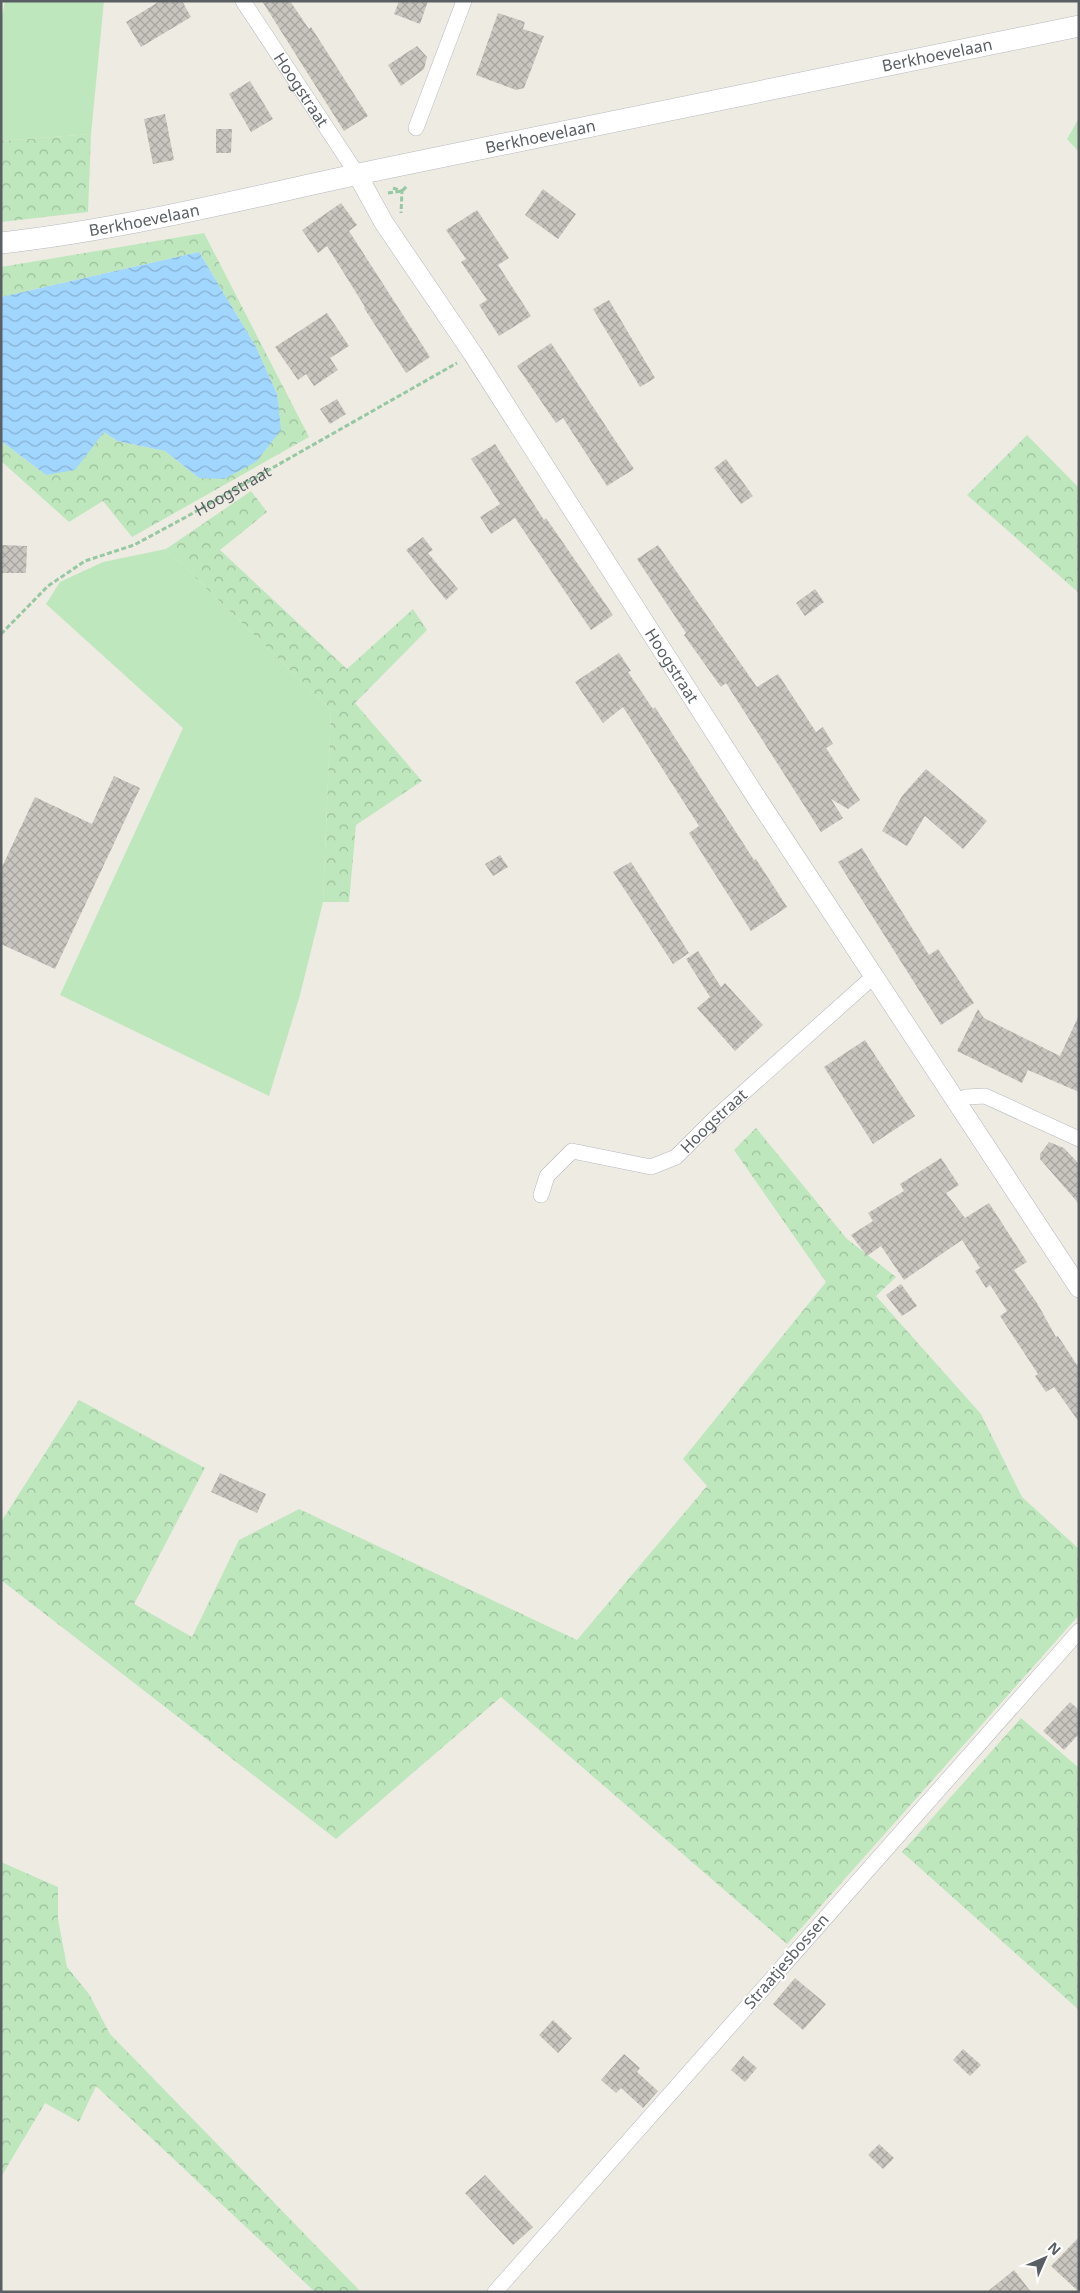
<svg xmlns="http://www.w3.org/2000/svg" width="1080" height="2293" font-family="'Noto Sans',sans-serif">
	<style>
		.green { fill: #bee7bd }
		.forest { fill: url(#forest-crowns) }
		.water { fill: url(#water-waves) }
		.building { fill: url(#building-cross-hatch) }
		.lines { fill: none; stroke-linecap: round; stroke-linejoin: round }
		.minor-casing { stroke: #b5b8bd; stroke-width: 16 }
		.tertiary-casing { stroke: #b5b8bd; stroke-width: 20 }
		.secondary-casing { stroke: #b6b9bf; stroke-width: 22 }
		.path { stroke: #96c8a4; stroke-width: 3; stroke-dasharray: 5 2.5; stroke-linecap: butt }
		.minor { stroke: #fff; stroke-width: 15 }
		.tertiary { stroke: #fff; stroke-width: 19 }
		.secondary { stroke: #fff; stroke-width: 21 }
		.labels { text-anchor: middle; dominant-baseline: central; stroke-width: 4.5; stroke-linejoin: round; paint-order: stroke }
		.street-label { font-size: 16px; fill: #5a5f64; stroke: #fff }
	</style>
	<defs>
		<pattern id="forest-crowns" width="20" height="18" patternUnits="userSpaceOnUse" patternTransform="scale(1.25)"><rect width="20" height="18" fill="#bee7bd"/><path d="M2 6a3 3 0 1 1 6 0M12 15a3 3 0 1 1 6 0" fill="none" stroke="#9dbe9d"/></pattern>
		<pattern id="water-waves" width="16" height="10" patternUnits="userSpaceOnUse" patternTransform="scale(1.25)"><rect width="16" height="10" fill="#a1d6ff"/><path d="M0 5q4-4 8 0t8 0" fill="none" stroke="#86b1d2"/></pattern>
		<pattern id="building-cross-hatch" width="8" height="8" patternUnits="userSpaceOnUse" patternTransform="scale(1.25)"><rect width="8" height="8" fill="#c9c6bf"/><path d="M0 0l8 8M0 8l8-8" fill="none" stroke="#a6a49f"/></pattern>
	</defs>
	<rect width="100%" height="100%" fill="#eeebe2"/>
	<path class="green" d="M5,1H104L91,134L1,141V22Z
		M1079,118V152L1067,139Z
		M166,549L331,710L323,902L300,995L269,1096L60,995L183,728L46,604L60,582L103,562Z"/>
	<path class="forest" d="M91,134L88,212L1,222V141Z
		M204,233L309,437L132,537L103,501L69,522L1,461V441L46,475L104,432L117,441L165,451L199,478L277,394L256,347L199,252L1,297V267Z
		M1027,435L1079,488V593L967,495Z
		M251,491L267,512L220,550L347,669L413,609L427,630L355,703L422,781L356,825L349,902H323L331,710L166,549Z
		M756,1128L847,1239L896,1277L876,1296L981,1414L1022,1497L1079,1549V1615L787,1944L501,1697L336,1839L1,1580V1522L79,1400L205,1468L134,1604L192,1637L239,1540L299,1509L577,1640L707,1486L683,1459L826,1282L734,1150Z
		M1021,1718L1079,1768V2010L902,1852Z
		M1,1862L58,1887V1919L67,1967L89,1994L110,2034L361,2292H315L96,2086L79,2122L45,2103L1,2177Z"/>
	<path class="water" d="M199,252L256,347L277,394L281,430L256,462L224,479L199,478L165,451L117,441L104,432L75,470L46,475L1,441V297Z"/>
	<path class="building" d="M160,1H182L191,17L141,47L126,22Z
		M262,1H290L309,29L311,27L368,116L344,131Z
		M399,1H428L420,24L394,14Z
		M498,13L525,22L523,29L544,36L524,88L516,90L476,75Z
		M417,46L427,57L424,69L401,86L388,65Z
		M250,81L273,119L251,132L229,94Z
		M165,114L174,160L153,164L144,119Z
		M216,129H232L231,153H216Z
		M543,189L576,214L558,239L525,215Z
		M341,203L357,225L349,231L430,357L406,373L364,308L365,307L327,246L318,253L302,230Z
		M477,210L509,258L498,265L531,316L499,336L479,305L487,300L461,262L466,259L446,230Z
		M609,300L655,378L640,387L593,309Z
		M327,313L349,346L330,358L338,370L314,386L306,374L298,380L275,347Z
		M551,343L634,469L607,486L563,418L556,423L517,366Z
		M337,399L346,414L330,424L320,409Z
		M495,444L544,520L546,518L613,615L591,630L515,518L491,534L480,517L500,504L471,459Z
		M726,459L753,496L741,504L714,468Z
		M423,537L433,550L428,553L458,589L446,600L406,550Z
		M1,545L27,546L26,573H1Z
		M658,545L757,687L778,674L816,732L823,727L833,744L826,748L860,800L848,809L831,799L843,818L821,832L726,683L721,687L684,635L686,633L637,559Z
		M815,589L824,602L805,616L796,603Z
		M619,653L631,671L628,672L653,709L655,707L754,860L756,859L787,907L751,931L689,833L699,826L623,707L603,723L575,682Z
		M926,769L987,821L963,849L925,816L907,846L882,831L902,796Z
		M114,776L140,788L55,969L1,944V869L35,797L92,824Z
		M862,848L929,955L938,949L974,1003L941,1025L838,862Z
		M500,855L508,867L493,876L485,864Z
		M631,862L689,953L673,964L613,872Z
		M698,951L721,987L725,983L763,1025L735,1051L697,1008L710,997L686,959Z
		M978,1009L984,1018L1060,1056L1079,1015V1092L1028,1070L1022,1083L957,1051Z
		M865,1040L915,1116L873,1144L824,1067Z
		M1049,1142L1064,1148L1079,1164V1204L1040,1159V1154Z
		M941,1158L959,1185L946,1193L965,1218L989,1203L1027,1262L1014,1270L1037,1303L1056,1337L1058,1336L1079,1368V1422L1054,1387L1046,1392L1035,1376L1038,1374L1000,1316L1007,1311L990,1285L986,1288L975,1271L980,1268L962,1240L904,1280L881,1246L867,1256L851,1235L873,1221L868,1213L904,1191L900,1184Z
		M901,1284L917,1306L902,1316L886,1295Z
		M220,1473L266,1494L257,1513L211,1492Z
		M1070,1702L1079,1710V1734L1064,1750L1043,1731Z
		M795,1978L826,2004L803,2030L773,2004Z
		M553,2020L572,2038L558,2053L539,2035Z
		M963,2049L981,2065L970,2076L953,2060Z
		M624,2054L640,2068L637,2072L658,2091L643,2108L621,2088L616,2093L601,2080Z
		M743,2056L757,2068L745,2082L731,2070Z
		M879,2144L894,2158L883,2169L868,2155Z
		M485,2175L533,2227L513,2245L465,2193Z
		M1079,2237V2292L1051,2266Z
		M1014,2270L1031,2292H987Z"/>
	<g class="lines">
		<g class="minor-casing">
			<g id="minor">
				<path id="s2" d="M243,1L357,174"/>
				<path d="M416,128L464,1"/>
				<path d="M957,1102L966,1097L985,1096L1079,1139"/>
				<path id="s3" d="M541,1195L547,1176L572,1151L651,1167L676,1157L714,1119L874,976"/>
				<path d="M495,2292L1079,1631"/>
			</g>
		</g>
		<g class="tertiary-casing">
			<g id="tertiary">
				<path id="s4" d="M357,174L384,223L473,354L758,800L1079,1288"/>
			</g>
		</g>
		<g class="secondary-casing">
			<g id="secondary">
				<path id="s5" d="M1,243C135,228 265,193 397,166C624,119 851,72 1079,26"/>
			</g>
		</g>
		<g class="path">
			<path d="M393,188L402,191L401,213"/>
			<path d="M388,193L402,191L407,186"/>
			<path id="s1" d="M1,634L48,586L85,561L134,545L186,517L457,363"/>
		</g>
		<use href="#minor" class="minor"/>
		<use href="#tertiary" class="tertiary"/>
		<use href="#secondary" class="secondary"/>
	</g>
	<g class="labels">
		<g class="street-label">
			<text stroke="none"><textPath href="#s5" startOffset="955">Berkhoevelaan</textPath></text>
			<text stroke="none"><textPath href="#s2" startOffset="106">Hoogstraat</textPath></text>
			<text stroke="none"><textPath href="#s5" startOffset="550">Berkhoevelaan</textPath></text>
			<text stroke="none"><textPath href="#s5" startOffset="145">Berkhoevelaan</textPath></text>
			<text stroke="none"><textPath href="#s1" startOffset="276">Hoogstraat</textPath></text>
			<text stroke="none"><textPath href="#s4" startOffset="584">Hoogstraat</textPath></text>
			<text stroke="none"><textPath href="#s3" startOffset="215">Hoogstraat</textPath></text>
			<text transform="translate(786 1961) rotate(-49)">Straatjesbossen</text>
		</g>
	</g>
	<rect width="1080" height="2293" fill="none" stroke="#5a5f64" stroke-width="5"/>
	<g transform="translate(1045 2258) rotate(45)" stroke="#ffffff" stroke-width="4" paint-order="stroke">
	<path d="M0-4L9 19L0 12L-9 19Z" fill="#5a5f64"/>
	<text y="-8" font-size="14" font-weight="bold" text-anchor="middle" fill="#5a5f64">N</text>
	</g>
</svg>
